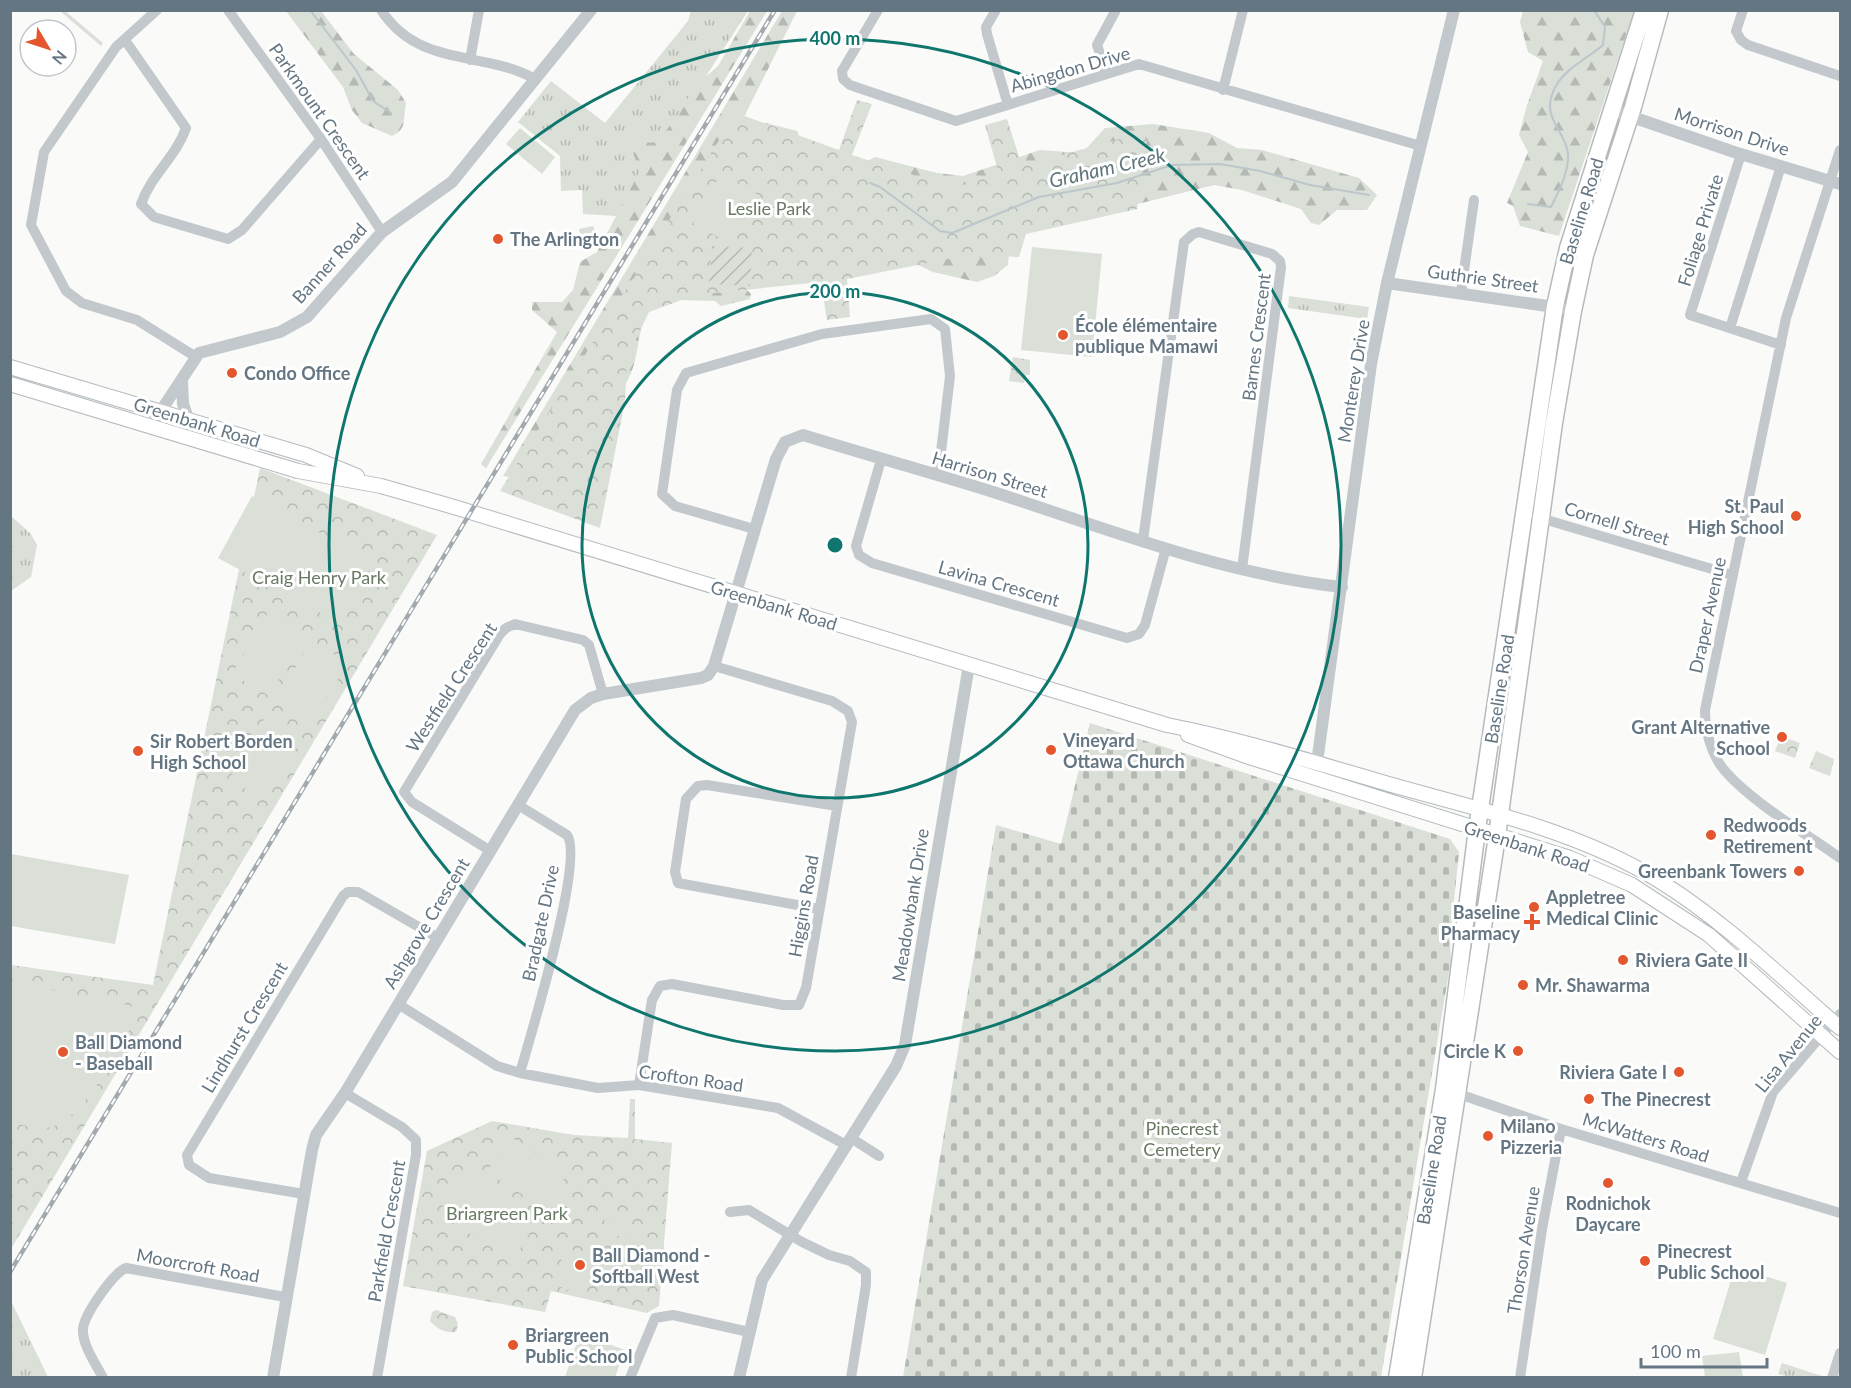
<svg xmlns="http://www.w3.org/2000/svg" width="1851" height="1388" font-family="Lato,sans-serif">
	<style>
		.grass { fill: url(#grass-tufts) }
		.forest { fill: url(#forest-firs) }
		.cemetery { fill: url(#cemetery-stones) }
		.park { fill: url(#park-crowns) }
		.garden { fill: url(#garden-furrows) }
		.pitch { fill: #dadfd7 }
		.lines { fill: none; stroke-linecap: round; stroke-linejoin: round }
		.stream { stroke: #bbc7cb; stroke-width: 2 }
		.secondary-casing { stroke: #b3babf; stroke-width: 16 }
		.primary-casing { stroke: #b5babe; stroke-width: 19 }
		.minor { stroke: #c3c8cc; stroke-width: 10 }
		.tertiary { stroke: #c3c8cc; stroke-width: 12 }
		.secondary { stroke: #fff; stroke-width: 14 }
		.primary { stroke: #fff; stroke-width: 16 }
		.rail-casing { stroke: #a2aab0; stroke-width: 4.5 }
		.rail { stroke: #fff; stroke-width: 2; stroke-dasharray: 7; stroke-linecap: butt }
		.ring { fill: none; stroke: #0f766e; stroke-width: 3 }
		.poi-dot { fill: #e4572e; stroke: #fff; stroke-width: 2 }
		.labels { text-anchor: middle; dominant-baseline: central; stroke-width: 6; stroke-linejoin: round; paint-order: stroke }
		.street-label { font-size: 18px; fill: #657683; stroke: #fff }
		.park-label { font-size: 18px; fill: #687a64; stroke: #fff }
		.poi-label { font-size: 18px; font-weight: bold; fill: #657683; stroke: #fff; text-anchor: start }
		.water-label { font-size: 20px; font-style: italic; fill: #60757c; stroke: #fff }
		.centre { fill: #0f766e; stroke: #fff; stroke-width: 3 }
		.ring-label { font-size: 18px; text-anchor: middle; font-weight: bold; fill: #0f766e; stroke: #fff; stroke-width: 6; stroke-linejoin: round; paint-order: stroke }
	</style>
	<defs>
		<pattern id="grass-tufts" width="24" height="20" patternUnits="userSpaceOnUse" patternTransform="scale(1.5)"><rect width="24" height="20" fill="#dadfd7"/><path d="M3 7l-1-3M5 7V3M7 7l1-3M15 17l-1-3M17 17v-4M19 17l1-3" fill="none" stroke="#b4b9b4"/></pattern>
		<pattern id="forest-firs" width="22" height="20" patternUnits="userSpaceOnUse" patternTransform="scale(1.5)"><rect width="22" height="20" fill="#dadfd7"/><path d="M5 1l3.5 6h-7zM16 11l3.5 6h-7z" fill="#b4b9b4"/></pattern>
		<pattern id="cemetery-stones" width="16" height="16" patternUnits="userSpaceOnUse" patternTransform="scale(1.5)"><rect width="16" height="16" fill="#dadfd7"/><path d="M2 7V4a2 2 0 0 1 4 0v3zM10 15v-3a2 2 0 0 1 4 0v3z" fill="#b4b9b4"/></pattern>
		<pattern id="park-crowns" width="20" height="18" patternUnits="userSpaceOnUse" patternTransform="scale(1.5)"><rect width="20" height="18" fill="#dadfd7"/><path d="M2 6a3 3 0 1 1 6 0M12 15a3 3 0 1 1 6 0" fill="none" stroke="#b4b9b4"/></pattern>
		<pattern id="garden-furrows" width="10" height="10" patternUnits="userSpaceOnUse" patternTransform="scale(1.5)"><rect width="10" height="10" fill="#dadfd7"/><path d="M-1 1l2-2M0 10L10 0M9 11l2-2" fill="none" stroke="#b4b9b4"/></pattern>
	</defs>
	<rect width="100%" height="100%" fill="#fafaf8"/>
	<path class="grass" d="M60,11H65L103,43L101,46Z
		M691,11H748L616,216L583,214L582,190L561,191L560,156L518,122L551,81L605,123L688,21Z
		M1289,296L1369,307L1367,319L1288,308Z
		M11,516L31,534L37,545L31,577L11,591Z
		M11,1301L48,1377H11Z
		M1782,1363L1825,1377H1789L1778,1374Z"/>
	<path class="forest" d="M286,11H321L354,54L398,90L406,103L403,126L399,132L392,136L362,123L352,110L343,87Z
		M750,11H767L486,468L481,464L557,332L532,310V302H562L573,290L580,262L597,252L640,171L629,142L635,137L650,143L658,141L679,114L694,87L718,66Z
		M782,11H797L743,119L749,125L766,123L797,131L804,146L721,174L514,478L503,476Z
		M1523,11H1634L1559,236L1520,226L1513,206L1507,203L1528,152L1519,135L1527,105L1543,61L1528,52L1520,22Z
		M1153,124L1209,133L1237,148L1262,150L1359,178L1377,195L1367,210H1337L1319,225L1311,223L1301,209L1242,190L1214,185L1017,234L1010,239L1008,265L994,276L977,282L933,272L910,261L854,169L875,157L937,173L963,176L1040,150L1082,153L1105,128Z
		M747,290L751,294L750,299L721,306L715,301L679,300L650,307C635,331 641,363 624,386L621,359L646,298Z"/>
	<path class="cemetery" d="M1090,723L1450,839L1459,852L1450,940L1451,960L1381,1377H903L996,825L1061,844Z"/>
	<path class="park" d="M857,100L872,104L852,155L953,188L999,174L985,125L1007,119L1022,166L1134,135L1147,139L1137,209L1026,234L1019,257L973,254L847,279L850,317L827,320L821,282L695,295L649,312L627,358L625,401L600,528L500,491L736,113L839,150Z
		M593,226L597,235L594,245L582,250L579,229Z
		M1013,357L1030,360V375H1026L1024,383L1009,381Z
		M260,468L437,535L11,1249V965L153,985Z
		M1781,736L1800,743L1795,758L1775,751Z
		M1816,751L1834,759L1830,776L1809,768Z
		M630,1099H635V1139L672,1143L659,1306L647,1313L551,1291L545,1312L403,1286L427,1151L492,1121L574,1135L628,1138Z
		M436,1310L455,1317L458,1324L456,1332C445,1333 437,1329 430,1321L432,1312Z"/>
	<path class="garden" d="M712,246L752,248L750,286L709,284Z"/>
	<path class="pitch" d="M520,128L555,157L542,174L506,144Z
		M721,174L760,196L732,245L693,223Z
		M1032,247L1102,254L1092,357L1021,350Z
		M252,496L374,562L341,624L218,558Z
		M267,614L304,636L269,696L232,674Z
		M311,641L348,662L312,723L276,701Z
		M264,719L301,741L265,801L229,779Z
		M11,854L129,875L115,944L11,926Z
		M15,982L142,1008C123,1039 88,1117 51,1127C39,1131 23,1125 11,1122L10,983Z
		M509,1136L568,1173L545,1209L487,1172Z
		M464,1171L539,1218L513,1260L438,1214Z
		M605,1218L633,1224L630,1238L602,1233Z
		M564,1248L603,1257L598,1274L583,1289L567,1290L556,1285Z
		M1735,1267L1787,1283L1765,1355L1713,1339Z
		M580,1334L625,1350L615,1377H565Z
		M1739,1352L1743,1377H1705L1702,1356Z"/>
	<g class="lines">
		<path class="stream" d="M310,10L356,70L373,101L391,113
			M870,183L880,187L940,231L952,233L1039,197L1117,183L1172,165L1220,164L1260,171L1310,185L1369,195
			M1528,204L1551,207C1559,191 1569,172 1568,154C1566,129 1537,118 1557,84C1567,68 1589,57 1603,45L1605,27L1594,10"/>
		<g class="secondary-casing">
			<path id="secondary" d="M10,367L306,455L357,476
				M10,384L298,471L381,486L454,507L1167,725C1245,740 1322,765 1399,787C1482,810 1570,830 1646,873C1716,913 1780,976 1840,1028
				M1188,735L1246,756L1570,858L1632,885L1709,935L1840,1052"/>
		</g>
		<g class="primary-casing">
			<path id="primary" d="M1397,1378L1444,1089L1477,829L1555,306L1568,248L1644,10
				M1413,1378L1496,843L1554,423L1573,311L1585,255L1633,107L1660,10"/>
		</g>
		<path class="minor" d="M157,10L116,47L44,152L31,225L66,291L82,303L137,320L196,357
			M228,10L321,139L382,232
			M381,10C420,69 484,50 535,79
			M878,10L842,71L843,79L850,85L956,121L1139,64L1421,146
			M996,10L986,27L987,34L1008,105
			M1743,10L1736,31L1741,40L1748,45L1840,76
			M125,40L186,128C176,157 151,175 141,204L154,217L228,239L242,230L321,139
			M470,60L479,10
			M1106,72L1097,45L1116,10
			M1223,90L1243,10
			M1840,150L1786,318L1705,710C1705,731 1711,755 1725,771C1754,804 1804,832 1840,858
			M1741,154L1690,315L1781,345
			M1461,292L1474,200
			M1730,328L1781,166
			M881,460L856,546L859,555L872,563L1127,638L1139,634L1145,625L1166,548
			M1537,517L1732,575
			M754,529L675,506L662,494L677,390L686,373L822,334L931,319L945,329L950,376L941,452L934,475
			M1143,540L1184,242L1193,234L1199,232L1272,254L1280,261L1281,267L1242,569
			M518,805L567,835C585,859 530,1037 520,1073
			M489,850L412,802L404,792L500,634L506,628L515,624L583,640L589,645L603,694
			M819,909L678,883L675,872L686,799L698,786L707,785L837,806
			M398,1004L497,1066L520,1073L598,1088L639,1085L778,1108L846,1145
			M639,1085L652,1000L660,986L672,984L783,1005H799L806,988L852,722L848,711L832,701L714,666
			M1453,1092L1561,1129L1840,1213
			M345,1093L402,1127L416,1140V1155L377,1378
			M851,1138L879,1156
			M1741,1182L1773,1092L1840,1014
			M304,1194L209,1178L189,1165L187,1155L343,896L348,892H358L438,938
			M730,1212L749,1210L802,1242L829,1255L850,1261L866,1272V1285L851,1378
			M103,1378C96,1364 82,1345 83,1329C84,1315 113,1273 126,1268L285,1297
			M630,1378L655,1318L673,1315L749,1332
			M1520,1378L1542,1229L1561,1129
			M1832,1378L1840,1353"/>
		<path class="tertiary" d="M1612,110L1734,152L1840,184
			M1387,283L1561,308
			M182,380L183,404L189,421
			M151,426L199,353L280,332L307,317L382,232L452,182L591,10
			M1317,763L1371,364L1387,283L1454,10
			M273,1378L312,1150L316,1135L345,1093L575,710L591,698L603,694L701,678L708,675L714,666L776,459L785,442L803,435C864,454 926,471 987,490C1103,527 1220,574 1342,587
			M739,1378L762,1280L896,1066L905,1045L969,665"/>
		<use href="#secondary" class="secondary"/>
		<use href="#primary" class="primary"/>
		<g class="rail-casing">
			<path id="rail" d="M10,1272L775,10"/>
		</g>
		<use href="#rail" class="rail"/>
	</g>
	<g class="ring">
		<circle cx="835" cy="545" r="253"/>
		<circle cx="835" cy="545" r="506"/>
	</g>
	<g class="poi-dot">
		<circle cx="498" cy="239" r="6"/>
		<circle cx="1063" cy="335" r="6"/>
		<circle cx="232" cy="373" r="6"/>
		<circle cx="1796" cy="516" r="6"/>
		<circle cx="1782" cy="737" r="6"/>
		<circle cx="1051" cy="750" r="6"/>
		<circle cx="138" cy="751" r="6"/>
		<circle cx="1711" cy="835" r="6"/>
		<circle cx="1799" cy="871" r="6"/>
		<circle cx="1534" cy="907" r="6"/>
		<path d="M1529 913h6v6h6v6h-6v6h-6v-6h-6v-6h6z"/>
		<circle cx="1623" cy="960" r="6"/>
		<circle cx="1523" cy="985" r="6"/>
		<circle cx="1518" cy="1051" r="6"/>
		<circle cx="63" cy="1052" r="6"/>
		<circle cx="1679" cy="1072" r="6"/>
		<circle cx="1589" cy="1099" r="6"/>
		<circle cx="1488" cy="1136" r="6"/>
		<circle cx="1608" cy="1183" r="6"/>
		<circle cx="1645" cy="1261" r="6"/>
		<circle cx="580" cy="1265" r="6"/>
		<circle cx="513" cy="1345" r="6"/>
	</g>
	<g class="labels">
		<g class="street-label">
			<text transform="translate(1070 69) rotate(-16)">Abingdon Drive</text>
			<text transform="translate(320 111) rotate(55)">Parkmount Crescent</text>
			<text transform="translate(1732 131) rotate(18)">Morrison Drive</text>
			<text transform="translate(1581 211) rotate(-73)">Baseline Road</text>
			<text transform="translate(1700 230) rotate(-73)">Foliage Private</text>
			<text transform="translate(329 263) rotate(-48)">Banner Road</text>
			<text transform="translate(1483 278) rotate(8)">Guthrie Street</text>
			<text transform="translate(1256 337) rotate(-83)">Barnes Crescent</text>
			<text transform="translate(1353 381) rotate(-81)">Monterey Drive</text>
			<text transform="translate(197 422) rotate(17)">Greenbank Road</text>
			<text transform="translate(990 474) rotate(17)">Harrison Street</text>
			<text transform="translate(1617 523) rotate(17)">Cornell Street</text>
			<text transform="translate(999 583) rotate(16)">Lavina Crescent</text>
			<text transform="translate(774 605) rotate(17)">Greenbank Road</text>
			<text transform="translate(1707 615) rotate(-78)">Draper Avenue</text>
			<text transform="translate(451 687) rotate(-57)">Westfield Crescent</text>
			<text transform="translate(1499 689) rotate(-81)">Baseline Road</text>
			<text transform="translate(1527 846) rotate(18)">Greenbank Road</text>
			<text transform="translate(910 905) rotate(-81)">Meadowbank Drive</text>
			<text transform="translate(803 906) rotate(-80)">Higgins Road</text>
			<text transform="translate(426 923) rotate(-59)">Ashgrove Crescent</text>
			<text transform="translate(540 923) rotate(-78)">Bradgate Drive</text>
			<text transform="translate(244 1027) rotate(-59)">Lindhurst Crescent</text>
			<text transform="translate(1788 1053) rotate(-51)">Lisa Avenue</text>
			<text transform="translate(691 1078) rotate(8)">Crofton Road</text>
			<text transform="translate(1646 1137) rotate(17)">McWatters Road</text>
			<text transform="translate(1431 1170) rotate(-81)">Baseline Road</text>
			<text transform="translate(386 1231) rotate(-80)">Parkfield Crescent</text>
			<text transform="translate(1523 1250) rotate(-81)">Thorson Avenue</text>
			<text transform="translate(198 1265) rotate(10)">Moorcroft Road</text>
		</g>
		<g class="park-label">
			<text x="769" y="208">Leslie Park</text>
			<text x="319" y="577">Craig Henry Park</text>
			<text x="1182" y="1128">Pinecrest<tspan x="1182" dy="21">Cemetery</tspan></text>
			<text x="507" y="1213">Briargreen Park</text>
		</g>
		<g class="poi-label">
			<text x="510" y="239">The Arlington</text>
			<text x="1075" y="325">École élémentaire<tspan x="1075" dy="21">publique Mamawi</tspan></text>
			<text x="244" y="373">Condo Office</text>
			<text x="1784" y="506" text-anchor="end">St. Paul<tspan x="1784" dy="21">High School</tspan></text>
			<text x="1770" y="727" text-anchor="end">Grant Alternative<tspan x="1770" dy="21">School</tspan></text>
			<text x="1063" y="740">Vineyard<tspan x="1063" dy="21">Ottawa Church</tspan></text>
			<text x="150" y="741">Sir Robert Borden<tspan x="150" dy="21">High School</tspan></text>
			<text x="1723" y="825">Redwoods<tspan x="1723" dy="21">Retirement</tspan></text>
			<text x="1787" y="871" text-anchor="end">Greenbank Towers</text>
			<text x="1546" y="897">Appletree<tspan x="1546" dy="21">Medical Clinic</tspan></text>
			<text x="1520" y="912" text-anchor="end">Baseline<tspan x="1520" dy="21">Pharmacy</tspan></text>
			<text x="1635" y="960">Riviera Gate II</text>
			<text x="1535" y="985">Mr. Shawarma</text>
			<text x="75" y="1042">Ball Diamond<tspan x="75" dy="21">- Baseball</tspan></text>
			<text x="1506" y="1051" text-anchor="end">Circle K</text>
			<text x="1667" y="1072" text-anchor="end">Riviera Gate I</text>
			<text x="1601" y="1099">The Pinecrest</text>
			<text x="1500" y="1126">Milano<tspan x="1500" dy="21">Pizzeria</tspan></text>
			<text x="1608" y="1203" text-anchor="middle">Rodnichok<tspan x="1608" dy="21">Daycare</tspan></text>
			<text x="1657" y="1251">Pinecrest<tspan x="1657" dy="21">Public School</tspan></text>
			<text x="592" y="1255">Ball Diamond -<tspan x="592" dy="21">Softball West</tspan></text>
			<text x="525" y="1335">Briargreen<tspan x="525" dy="21">Public School</tspan></text>
		</g>
		<g class="water-label">
			<text transform="translate(1107 167) rotate(-13)">Graham Creek</text>
		</g>
	</g>
	<circle cx="835" cy="545" r="9" class="centre"/>
	<g class="ring-label">
		<text x="835" y="45">400 m</text>
		<text x="835" y="298">200 m</text>
	</g>
	<rect width="1851" height="1388" fill="none" stroke="#657683" stroke-width="24"/>
	<g transform="translate(48 48) rotate(129)"><circle r="28" fill="#ffffff" stroke="#c1c8cd" stroke-width="1.5"/>
	<path d="M0-4.5L10 22L0 15L-10 22Z" fill="#e4572e"/>
	<text y="-9" font-size="16" font-weight="bold" text-anchor="middle" fill="#657683">N</text>
	</g>
	<path d="M1641 1358v9h126v-9" fill="none" stroke="#657683" stroke-width="3"/>
	<text x="1650" y="1358" font-size="18" fill="#657683" stroke="#ffffff" stroke-width="4.5" paint-order="stroke">100 m</text>
</svg>
